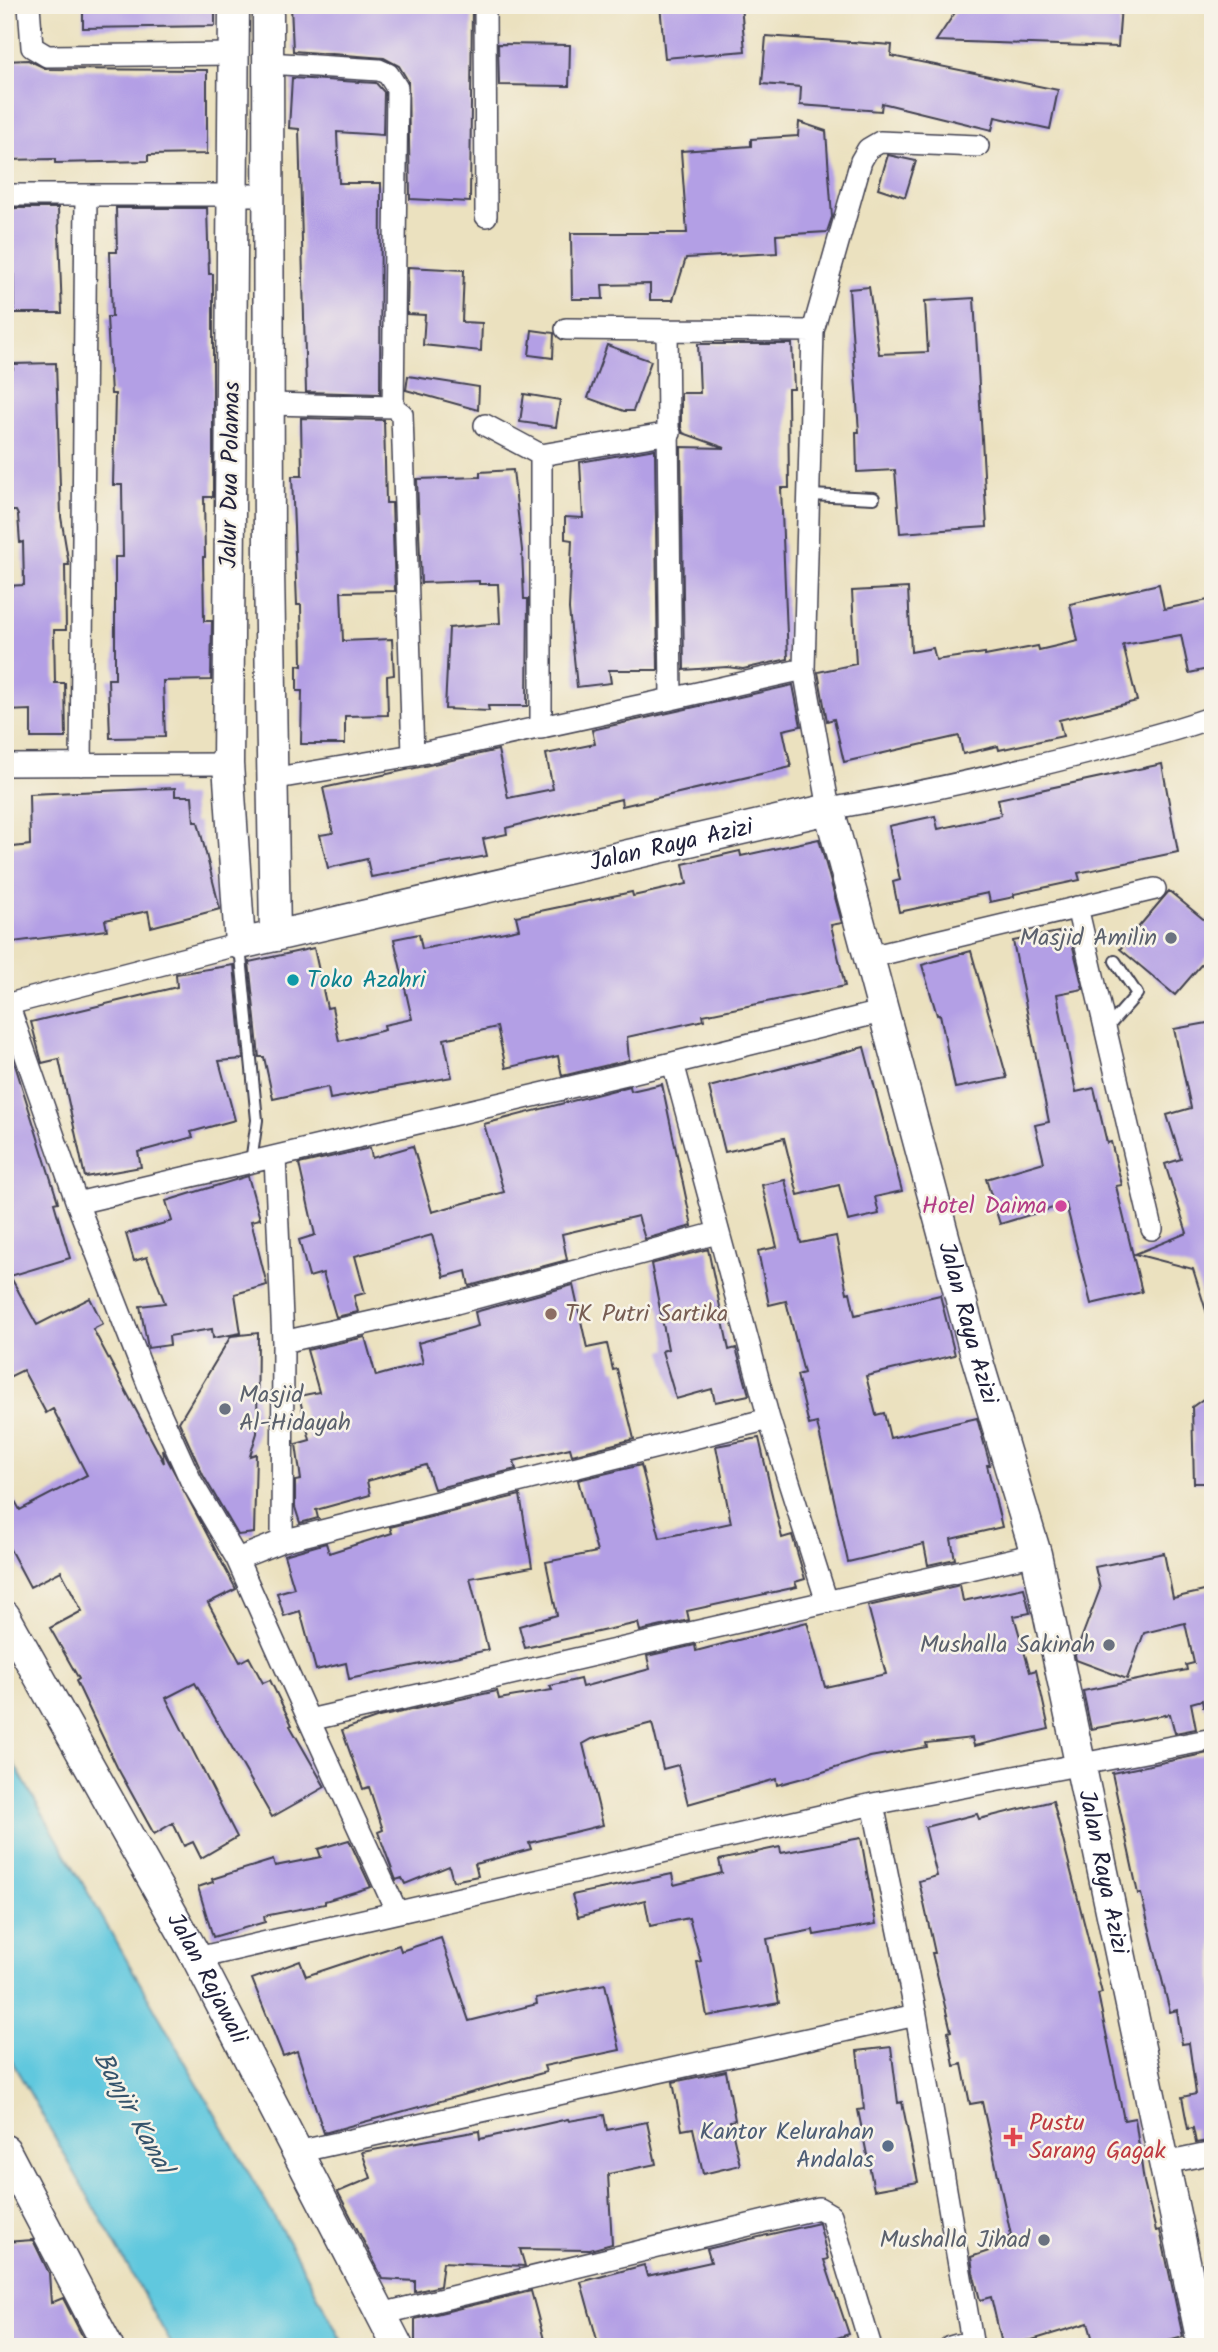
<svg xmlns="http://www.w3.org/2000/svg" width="1218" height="2352" font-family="Kalam,sans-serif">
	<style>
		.water { fill: #61c8de; stroke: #42758c; stroke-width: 2 }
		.building { fill: #b39fe5 }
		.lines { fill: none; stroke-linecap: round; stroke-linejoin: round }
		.lane-casing { stroke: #403f4f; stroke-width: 14 }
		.street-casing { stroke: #403f4f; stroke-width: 24 }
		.secondary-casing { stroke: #403f4f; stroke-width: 33 }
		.lane { stroke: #fff; stroke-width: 10 }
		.street { stroke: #fff; stroke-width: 21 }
		.secondary { stroke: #fff; stroke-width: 30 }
		.worship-dot { fill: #6b7280; stroke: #f7f3e8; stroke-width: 2.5 }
		.culture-dot { fill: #0f9aa8; stroke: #f7f3e8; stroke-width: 2.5 }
		.hotel-dot { fill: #d1479c; stroke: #f7f3e8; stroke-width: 2.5 }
		.education-dot { fill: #8d6e63; stroke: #f7f3e8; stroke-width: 2.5 }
		.health-dot { fill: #e0444e; stroke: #f7f3e8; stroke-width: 2.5 }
		.service-dot { fill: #5c6f8a; stroke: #f7f3e8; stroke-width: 2.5 }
		.labels { text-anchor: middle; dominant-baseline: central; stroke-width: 5; stroke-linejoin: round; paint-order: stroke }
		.street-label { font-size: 24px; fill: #22223b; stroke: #f7f3e8 }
		.worship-label { font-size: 24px; fill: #5b616d; stroke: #f7f3e8; text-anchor: end }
		.culture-label { font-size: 24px; fill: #0d838f; stroke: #f7f3e8; text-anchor: start }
		.hotel-label { font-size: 24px; fill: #b23c85; stroke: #f7f3e8; text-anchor: end }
		.education-label { font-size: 24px; fill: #785e54; stroke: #f7f3e8; text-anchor: start }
		.health-label { font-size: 24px; fill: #be3a42; stroke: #f7f3e8; text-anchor: start }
		.service-label { font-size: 24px; fill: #4e5e75; stroke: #f7f3e8; text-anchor: end }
		.water-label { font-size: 26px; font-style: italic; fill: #35546c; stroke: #f7f3e8 }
	</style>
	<rect width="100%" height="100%" fill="#f7f3e8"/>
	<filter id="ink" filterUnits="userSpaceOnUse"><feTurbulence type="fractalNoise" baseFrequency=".0143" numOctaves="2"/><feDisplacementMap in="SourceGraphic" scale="14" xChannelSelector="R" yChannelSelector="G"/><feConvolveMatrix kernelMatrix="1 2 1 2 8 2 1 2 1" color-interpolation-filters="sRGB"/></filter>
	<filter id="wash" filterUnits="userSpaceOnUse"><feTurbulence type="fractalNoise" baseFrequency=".00686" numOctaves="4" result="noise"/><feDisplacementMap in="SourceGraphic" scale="28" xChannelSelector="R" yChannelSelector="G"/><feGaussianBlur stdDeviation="1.57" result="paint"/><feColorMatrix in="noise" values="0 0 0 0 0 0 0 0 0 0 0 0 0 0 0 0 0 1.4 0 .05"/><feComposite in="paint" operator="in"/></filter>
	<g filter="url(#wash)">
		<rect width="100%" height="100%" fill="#ebe1bf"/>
		<path class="water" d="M5,1748L300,2262L345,2347H173L5,2049Z"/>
		<g id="blocks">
			<path class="building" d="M83,5H215V26L83,28Z
				M291,5H472L470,202L410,199L408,81L399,66L384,58L293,51Z
				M660,5H741L745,51L665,58Z
				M960,5H1121L1118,47L936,41Z
				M766,36L892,45L891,56L1058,90L1050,129L995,117L992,130L882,103L881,111L800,105L801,87L762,84Z
				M498,44L570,45L569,86L499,85Z
				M28,60L47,69L207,70V154L148,155V161L55,163V159L5,160V61Z
				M292,78L376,83L384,92L383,135L337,132L339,183H381L380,394L306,392L299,129L289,128Z
				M799,122L826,131L832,217L827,232L776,235L777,253L686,258L673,300H650V284L602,285L603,299H572L571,233H687L681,151L751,146V139L798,136Z
				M888,155L916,161L905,197L878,188Z
				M16,208H58L62,313H14L13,244L5,245V210Z
				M116,208H207L209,274H213V497H204L205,557H203L204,621H212L211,680L163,681L165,737L110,738L108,679H115V557H123L122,485H113L115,394H111L107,317H112L110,252H117Z
				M408,267L464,270L462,322L482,323L481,351L423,345L425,315L407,314Z
				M869,287L879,354L928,352L925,301L974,298L987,527L900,533L895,470L857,472L856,432H859L849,289Z
				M532,330L554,333L553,358L529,355Z
				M698,344H792L794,389H788L789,488H781L788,659L743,669L727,667L684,670L681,447L725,448L683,433L681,427V393H700Z
				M607,345L651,361L633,411H624L588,398Z
				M56,363L61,517L69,565H65L66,630H54L55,683H65L66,738H31V710L5,711V586L24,585L23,542L20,543L18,515L16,511H5V369H13V364Z
				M408,376L479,387L478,410L406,390Z
				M524,394L560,400L556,427L520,422Z
				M301,418L384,420L386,503H392L395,591L341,592L343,641L392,639L394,675L387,676L388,715L345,716V744H301L302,691H297V665L302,666L301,605H297L292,476H302Z
				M655,449L658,670H609L611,683L577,687L569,609L572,540L565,539V517L583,518L580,462Z
				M513,470L522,550L524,599H528L527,706H488L489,711L445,709L449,628L500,623L498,584H479V581L421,583L417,479L480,477V472Z
				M1159,584L1164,609L1213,599V668L1189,673L1181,635L1123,645L1137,701L1059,720L1063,736L999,750L998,746L963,754L959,736L844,762L834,719L827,721L818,672L856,664L852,591L908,588L911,652L933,648L936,660L985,653V656L1038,646L1039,650L1078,641L1070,604Z
				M793,685L801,726L783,730L791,767L622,806L621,799L506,828L507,834L483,839L487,856L371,877L367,859L328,868L320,835L333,833L323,788L498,750L508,798L553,789L546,754L595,744L592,730Z
				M1162,764L1178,852L1078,873L1080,880L1014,894V897L990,902L988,893L899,912L893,882L900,880L889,826L935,816L938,829L1001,815L998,799Z
				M175,788V796H192L194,822H198L220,909L151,927L148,911L105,920L107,930L13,942L5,915V848L30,845L29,794Z
				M819,839L842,923L831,925L845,986L703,1015L704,1020L627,1037L629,1060L562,1076L558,1056L506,1068L497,1027L444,1039L452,1077L330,1099L328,1087L273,1099L264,1057H259L249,962L314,948L327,1008L332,1007L339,1041L385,1030L384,1025L412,1019L394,939L419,934L422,949L519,929L516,916L632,892L633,896L687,884L683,864L740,851L741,856Z
				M1169,891L1213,927V951L1175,995L1120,949Z
				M1069,930L1083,989L1057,994L1076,1092L1094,1088L1107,1143L1111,1142L1122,1185L1116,1186L1142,1292L1091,1304L1066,1204L1000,1224L986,1179L1044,1162L1035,1125L1049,1122L1013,941Z
				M971,951L1007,1078L955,1088L940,1014L937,1015L922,965Z
				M234,965L243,1059L219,1061L235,1120L191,1132L193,1137L138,1152L141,1167L85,1177L59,1059L42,1063L31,1022L177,987L176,974Z
				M1213,1022V1317H1208L1193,1269L1135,1254L1187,1233L1165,1164L1181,1159L1167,1115L1191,1108L1174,1029Z
				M864,1047L902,1191L875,1197L879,1214L848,1221L839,1185L798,1195L784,1138L725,1152L709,1087Z
				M11,1052L58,1202L54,1203L70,1258L10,1276L37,1325L90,1298L103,1324L93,1329L164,1463L162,1449L236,1589L208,1603L240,1662L249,1657L263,1683L270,1680L292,1725L290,1726L325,1787L272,1817L195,1683L166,1698L237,1837L201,1858L193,1842L184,1846L173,1823L154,1834L117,1767L76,1681L79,1679L50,1628L82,1611L61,1571L30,1587L5,1540V1483L20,1510L87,1475L53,1409L46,1413L23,1370L5,1379V1053Z
				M662,1084L692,1226L645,1239L638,1216L562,1234L567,1260L469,1286L466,1271L444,1277L432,1235L355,1256L365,1293L354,1296L358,1312L336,1317L323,1273L309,1277L299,1240L315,1235L299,1164L370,1148L372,1158L413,1146L432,1212L504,1192L484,1124L630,1086L631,1091Z
				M248,1176L260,1219L251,1221L267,1285L235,1294L241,1333L213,1338L212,1329L169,1336L170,1345L148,1348L140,1306L165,1303L147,1257L134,1261L126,1234L172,1221L166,1201Z
				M785,1180L801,1243L836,1236L847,1293L850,1292L855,1315L940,1295L955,1355L866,1376L876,1415L884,1413L890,1438L977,1418L990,1465H987L1002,1527L951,1539L955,1559L928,1565L924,1544L848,1562L817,1423L809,1425L797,1375L804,1373L786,1301L769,1305L758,1251L777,1247L762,1185Z
				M708,1249L729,1350L736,1348L749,1395L715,1402L712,1389L676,1399L662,1351L668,1349L651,1264Z
				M573,1285L587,1348L607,1344L613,1370L617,1369L634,1439L572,1455L570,1448L514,1461L516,1469L434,1489L426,1465L367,1481L370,1495L316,1510L318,1518L300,1523L295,1507V1481L301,1480L296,1444L310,1440L299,1396L319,1392L307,1350L365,1337L376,1376L423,1363L418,1343L478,1326L475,1312Z
				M258,1333L257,1433L250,1456L256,1454L254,1533L238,1535L203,1475L179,1422L231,1336Z
				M1213,1392V1483H1194L1192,1407Z
				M759,1438L782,1538L792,1535L805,1579L795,1582L797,1587L687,1611L689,1620L640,1631L638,1623L525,1648L519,1626L557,1615L546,1562L597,1552L578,1480L641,1465L660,1538L731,1523L716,1446Z
				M520,1495L532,1567L470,1578L488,1650L349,1679L346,1663L316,1670L300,1611L284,1616L277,1593L294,1588L284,1555L326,1543L329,1553L392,1533L390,1527Z
				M1164,1553L1173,1598L1213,1589V1706L1203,1707L1202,1700L1191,1703L1196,1729L1175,1733L1170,1714L1091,1729L1083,1691L1187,1670L1186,1665L1194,1663L1185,1623L1144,1633L1127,1679L1076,1660L1075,1655L1100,1589L1095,1567Z
				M960,1585L963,1601L1024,1588L1030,1613L1014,1616L1030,1672L1036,1670L1049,1729L974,1746L972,1738L926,1743L927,1747L870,1757L810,1776L777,1785L776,1779L688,1804L678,1765L663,1769L652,1723L592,1739L583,1744L603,1825L529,1843L531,1849L475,1864L478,1876L453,1881L449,1866L405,1884L402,1878L396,1880L378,1832L383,1830L369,1787L363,1789L342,1730L379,1717L497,1691L499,1699L552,1690L550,1686L580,1679L582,1687L650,1669L647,1656L695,1645L696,1651L807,1622L825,1687L886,1674L868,1606Z
				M1213,1752V2140L1196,2143L1193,2128L1188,2129L1182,2097L1196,2094L1189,2043L1182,2044L1177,2010L1170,2012L1141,1894H1138L1112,1773Z
				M1053,1801L1102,1993L1098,1994L1124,2120L1135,2118L1144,2182L1156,2231L1160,2230L1183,2337L1147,2347H1095L1088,2323L1032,2340L1002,2344L991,2297L980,2300L973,2272L971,2257L1001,2247L1011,2235L982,2102L970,2104L962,2064L954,2066L948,2032L951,2031L932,1953H935L919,1881L937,1876L925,1827L977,1814L979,1819Z
				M861,1838L876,1924L814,1935L813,1930L767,1939L779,2003L707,2016L697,1962L701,1961L689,1918L650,1926L645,1900L578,1917L572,1895L672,1874L674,1885L722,1873L719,1860L780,1847L781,1853Z
				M349,1840L371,1887L325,1901V1904L264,1916L265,1922L213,1937L198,1887L213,1882L212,1879L273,1860L275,1866L321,1857L318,1849Z
				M441,1938L469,2021L537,2004L536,1998L605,1984L620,2050L544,2066L546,2072L324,2133L297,2051L283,2056L252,1979L300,1961L306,1976L399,1945L401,1951Z
				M891,2047L898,2103L902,2102L918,2182L874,2190L858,2110L864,2109L857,2051Z
				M726,2071L735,2120L730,2121L740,2165L703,2174L693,2128L682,2130L673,2082Z
				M604,2115L607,2130L647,2122L656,2164L608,2174L612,2244L590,2250L520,2249L525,2266L443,2262L440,2286L415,2292V2281L383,2279L338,2192L371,2178L362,2152L479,2131L480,2139L568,2119L569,2121Z
				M819,2223L828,2259L824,2260L849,2334L810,2347H599L581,2282L644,2265L647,2276L711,2262L707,2249Z
				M33,2240L49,2273L51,2303L63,2298L88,2347H5V2242Z
				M531,2291L546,2347H415V2319Z"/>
		</g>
	</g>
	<g filter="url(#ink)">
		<use href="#blocks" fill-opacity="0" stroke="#403f4f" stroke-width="2"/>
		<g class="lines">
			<g class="lane-casing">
				<path id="lane" d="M810,495L874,498
					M240,947L257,1120L251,1162
					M1107,1028L1137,994L1115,961"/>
			</g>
			<g class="street-casing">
				<path id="street" d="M29,5L32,47L47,56L233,54
					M485,5L486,216
					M268,63L379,70L388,74L397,88L393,407
					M978,146L880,142L868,149L861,161L813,331L804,669L829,809C918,793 1007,774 1095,751C1135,741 1174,731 1213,717
					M5,195H268
					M566,329L667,330
					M270,404L393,407L402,414L413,755
					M485,425L541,455L670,433
					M541,455V728
					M804,669L671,699L667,330L813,331
					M5,765L228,764
					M81,765L86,195
					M271,779L413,755L671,699
					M1077,907L1152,1229
					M870,957L1155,889
					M8,1004L77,1203
					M5,1005L240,944
					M673,1063L881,1012
					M275,1157L283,1342L282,1541
					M283,1342L456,1303L717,1233
					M237,1559L191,1481L153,1397L77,1203L673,1063L769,1419
					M309,1720L237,1559L282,1541L769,1419L827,1602
					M396,1910L309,1720L1036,1554
					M197,1958L873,1804
					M297,2152L916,2015
					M1165,2163L1213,2153
					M381,2314L819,2208L831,2215L871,2347
					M950,2347L971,2341
					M973,2347L916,2015L873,1804L1213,1739"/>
			</g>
			<g class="secondary-casing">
				<g id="secondary">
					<path id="s1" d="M234,5L228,764L240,944L829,809L975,1352L1036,1554L1203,2347"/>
					<path d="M268,5L269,569L275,936"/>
					<path id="s2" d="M5,1616L197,1958L398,2347"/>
					<path d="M5,2150L108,2347"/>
				</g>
			</g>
			<use href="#lane" class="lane"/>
			<use href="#street" class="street"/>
			<use href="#secondary" class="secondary"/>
		</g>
	</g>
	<g class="worship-dot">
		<circle cx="1171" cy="938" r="7"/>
		<circle cx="225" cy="1409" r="7"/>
		<circle cx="1109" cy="1645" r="7"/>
		<circle cx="1044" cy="2240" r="7"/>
	</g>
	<circle class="culture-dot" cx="293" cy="980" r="7"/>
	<circle class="hotel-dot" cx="1061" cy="1206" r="7"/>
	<circle class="education-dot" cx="551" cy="1314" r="7"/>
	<path class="health-dot" d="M1009.5 2126.5h7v7h7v7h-7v7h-7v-7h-7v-7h7z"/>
	<circle class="service-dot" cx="888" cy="2146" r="7"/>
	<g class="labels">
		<g class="street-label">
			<text transform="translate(231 475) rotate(-89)">Jalur Dua Polamas</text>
			<text stroke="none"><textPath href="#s1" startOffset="1382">Jalan Raya Azizi</textPath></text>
			<text stroke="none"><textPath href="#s1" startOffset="2076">Jalan Raya Azizi</textPath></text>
			<text stroke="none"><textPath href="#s1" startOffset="2642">Jalan Raya Azizi</textPath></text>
			<text stroke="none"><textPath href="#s2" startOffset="415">Jalan Rajawali</textPath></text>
		</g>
		<g class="worship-label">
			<text x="1157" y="938">Masjid Amilin</text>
			<text x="239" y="1395" text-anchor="start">Masjid<tspan x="239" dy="28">Al-Hidayah</tspan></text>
			<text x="1095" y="1645">Mushalla Sakinah</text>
			<text x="1030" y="2240">Mushalla Jihad</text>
		</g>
		<g class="culture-label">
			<text x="307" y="980">Toko Azahri</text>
		</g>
		<g class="hotel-label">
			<text x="1047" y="1206">Hotel Daima</text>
		</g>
		<g class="education-label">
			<text x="565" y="1314">TK Putri Sartika</text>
		</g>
		<g class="health-label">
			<text x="1029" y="2123">Pustu<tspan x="1029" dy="28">Sarang Gagak</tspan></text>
		</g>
		<g class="service-label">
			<text x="874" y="2132">Kantor Kelurahan<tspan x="874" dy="28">Andalas</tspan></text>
		</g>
		<g class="water-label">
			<text transform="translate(132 2113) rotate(61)">Banjir Kanal</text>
		</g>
	</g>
	<rect width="1218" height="2352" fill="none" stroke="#f7f3e8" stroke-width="28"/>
</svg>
